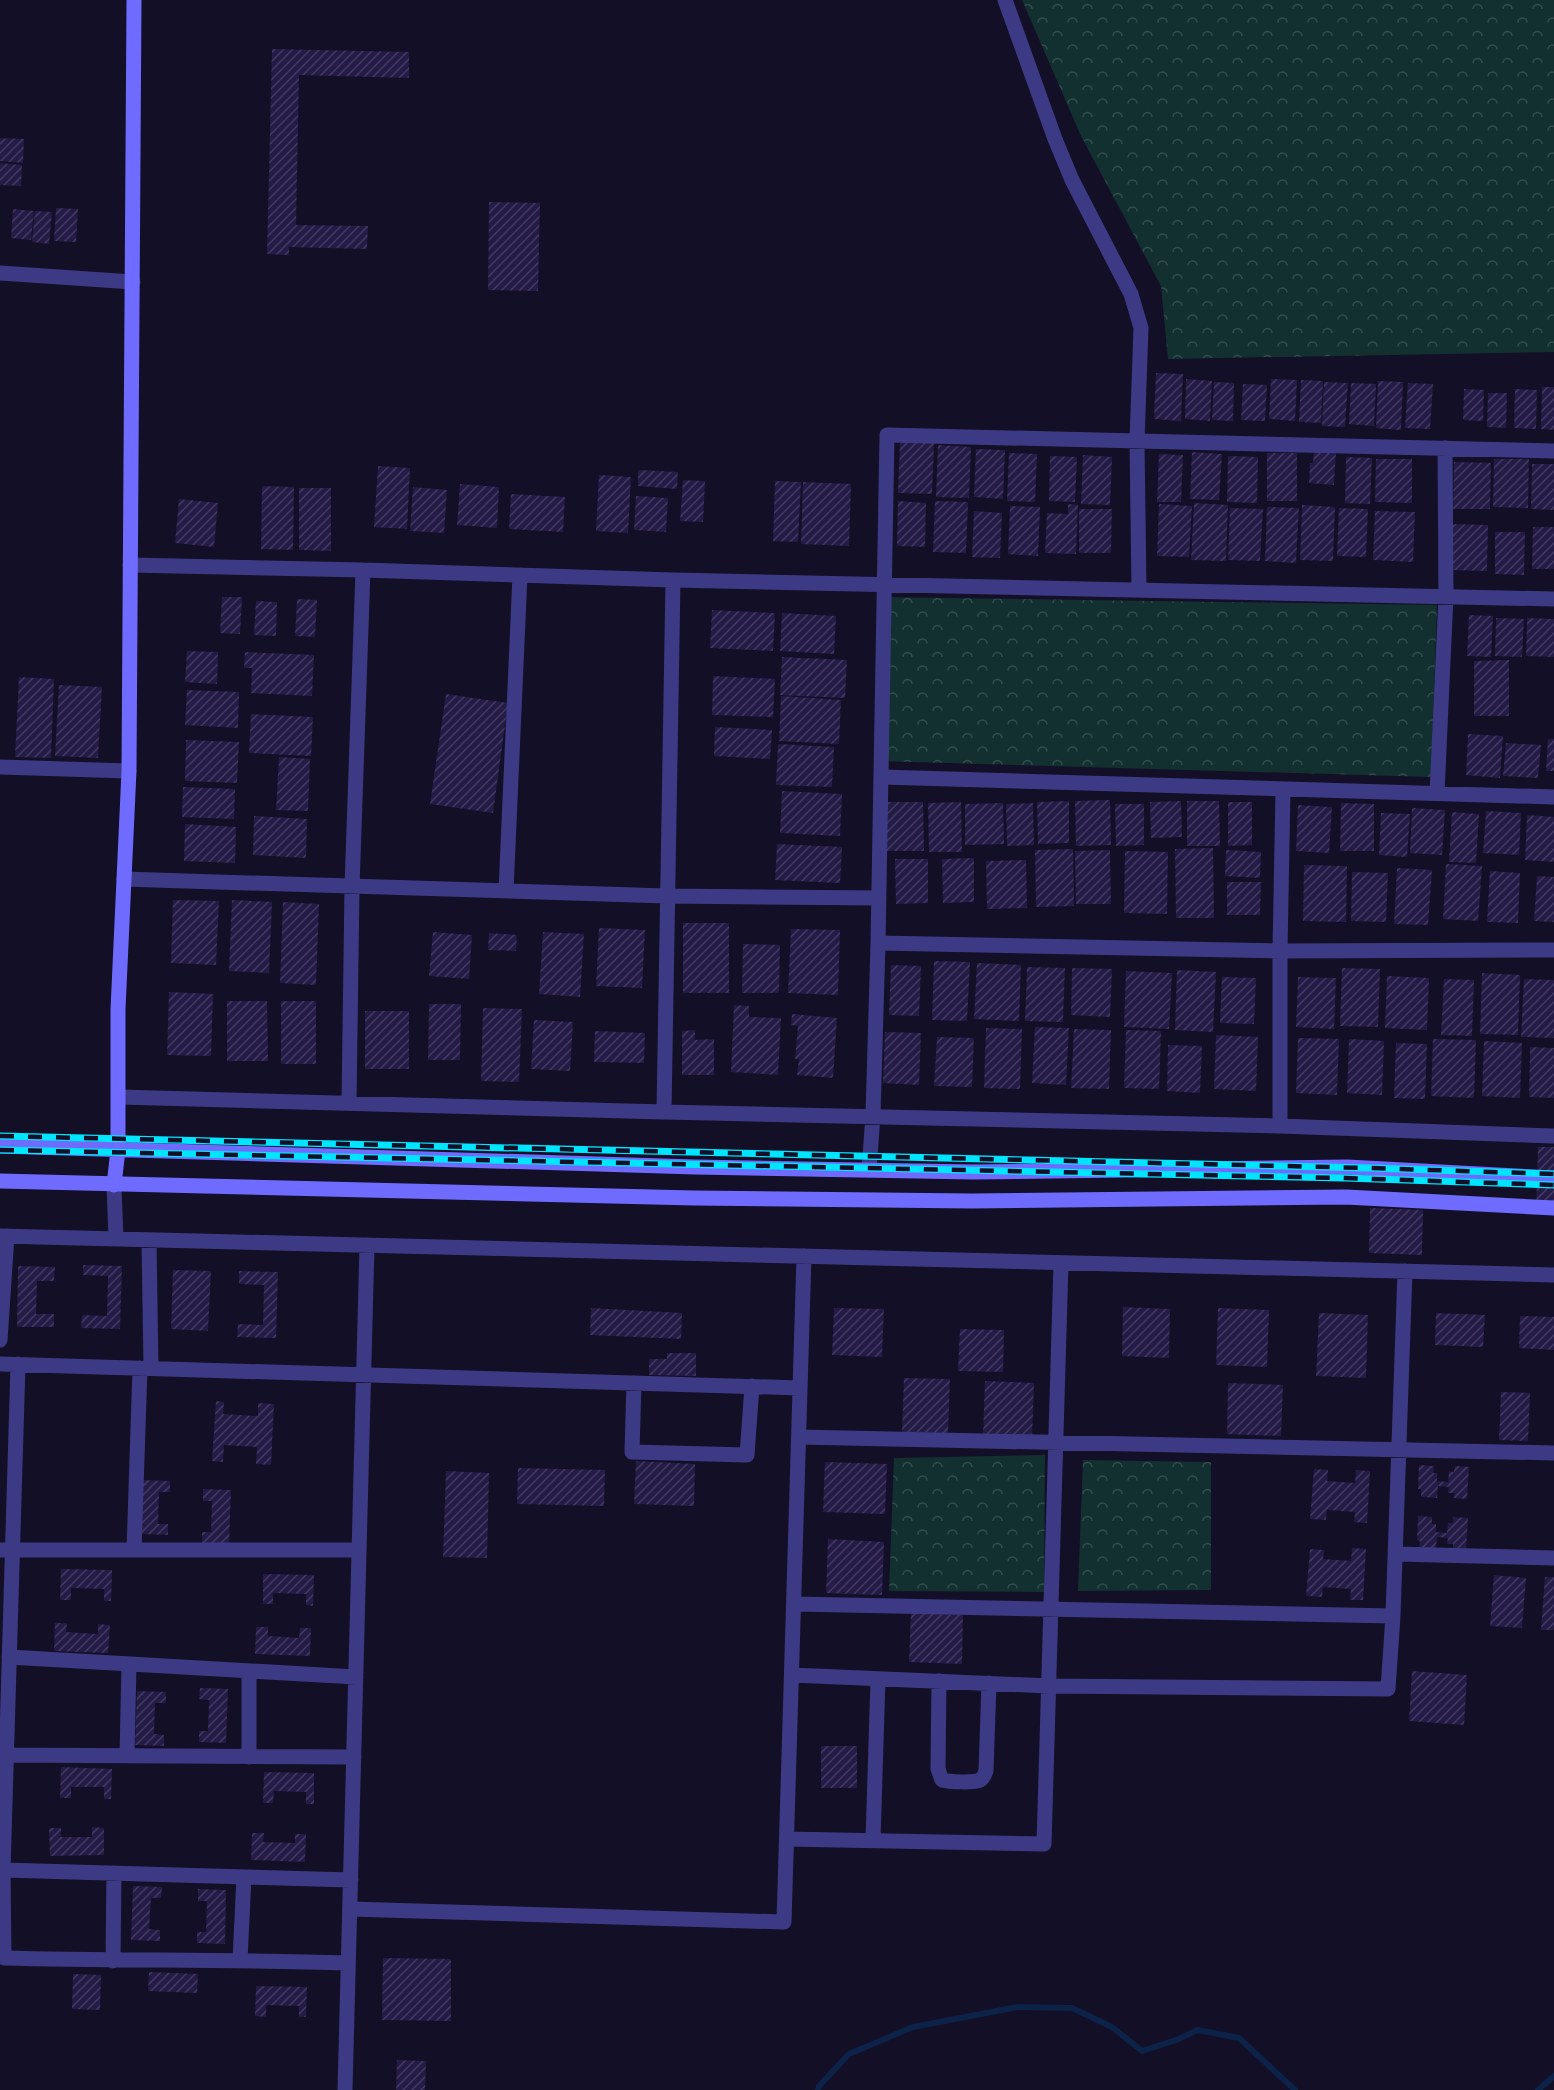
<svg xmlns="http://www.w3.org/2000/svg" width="1554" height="2090" font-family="Lato,sans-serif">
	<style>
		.forest { fill: url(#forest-crowns) }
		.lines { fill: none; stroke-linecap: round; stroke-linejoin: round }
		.stream { stroke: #0c2248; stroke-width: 6 }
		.building { fill: url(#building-hatch) }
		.minor { stroke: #3d3a85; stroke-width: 15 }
		.secondary { stroke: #6f6bff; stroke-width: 15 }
		.rail-casing { stroke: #00e5ff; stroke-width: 7 }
		.rail { stroke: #130f26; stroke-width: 4.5; stroke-dasharray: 14; stroke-linecap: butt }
	</style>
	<defs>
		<pattern id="forest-crowns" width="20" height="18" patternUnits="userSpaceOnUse" patternTransform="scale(1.5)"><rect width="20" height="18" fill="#12302f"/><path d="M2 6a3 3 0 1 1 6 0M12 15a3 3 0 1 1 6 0" fill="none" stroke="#344d4e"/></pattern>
		<pattern id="building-hatch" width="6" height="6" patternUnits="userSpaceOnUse" patternTransform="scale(1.5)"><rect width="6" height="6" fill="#241b47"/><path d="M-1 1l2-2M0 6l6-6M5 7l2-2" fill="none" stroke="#433b63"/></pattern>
	</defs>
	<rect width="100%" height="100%" fill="#130f26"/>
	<path class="forest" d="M1022,0H1554V352L1168,359L1161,286L1081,136Z
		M880,597L1437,605L1431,777L877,761Z
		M1045,1455L1044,1592L889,1591L894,1458Z
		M1083,1460L1211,1462V1590L1078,1591Z"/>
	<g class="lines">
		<path class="stream" d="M818,2090L819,2086L849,2054L913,2027L1018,2007L1072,2008L1112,2027L1142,2051L1176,2040L1198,2030L1239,2038L1295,2090
			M1538,2090L1554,2076"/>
	</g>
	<path class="building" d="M272,49L409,52V78L299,75L296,225L368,226L367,249L289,247V255L267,254Z
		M0,138L24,139L23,163L0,161Z
		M0,163L22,165L21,186L0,185Z
		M489,202L540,203L538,291L488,290Z
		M56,208L78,209L76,242L54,241Z
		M13,209L34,211L31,240L11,238Z
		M35,211L52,212L49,244L32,242Z
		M1156,373L1183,374L1181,421L1154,419Z
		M1186,379L1212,381L1210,421L1185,419Z
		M1271,379L1297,380L1295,421L1269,419Z
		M1301,380L1323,381L1321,423L1299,422Z
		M1378,381L1403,382L1401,430L1376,428Z
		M1214,382L1234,383L1233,421L1212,420Z
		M1324,382L1348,383L1345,427L1322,426Z
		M1351,383L1376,384L1374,426L1349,424Z
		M1408,383L1433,384L1430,429L1405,428Z
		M1243,384L1267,385L1265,421L1241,420Z
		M1542,387H1554V430L1541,429Z
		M1464,389L1484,390L1483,421L1463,420Z
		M1515,389L1537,390L1536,429L1514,428Z
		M1488,393H1507L1506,428L1487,427Z
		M900,441L934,443L932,494L898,493Z
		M938,445L971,447L969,498L936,497Z
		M976,449L1005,450L1003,499L974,497Z
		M1314,449L1336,450L1334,485L1309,483L1310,463H1313Z
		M1192,452L1222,454L1219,500L1190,499Z
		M1009,453L1037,454L1035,502L1007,501Z
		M1267,453H1297V501H1267Z
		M1159,454L1183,455L1181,502H1157Z
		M1083,455L1112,457L1110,505L1081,504Z
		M1050,456L1077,457L1075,502L1049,501Z
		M1228,456L1258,457L1257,503L1227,502Z
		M1346,457L1372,458L1370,504L1345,503Z
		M1376,459H1412V503L1375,502Z
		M1494,459H1529L1528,508L1493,507Z
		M1454,462L1491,463L1490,509H1453Z
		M1532,464H1554V510L1531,509Z
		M378,466L410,468L407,529L374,527Z
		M638,470L678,472L677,489L638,486Z
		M599,475L631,477L628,533L596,531Z
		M683,480L705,481L703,522L680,521Z
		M775,481L801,482L798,542L773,541Z
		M803,482L851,484L849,546L801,544Z
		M460,484L499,487L497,528L457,525Z
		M262,486L294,487L293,550L261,549Z
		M413,487L447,490L444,533L410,531Z
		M299,488H331V551L299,550Z
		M511,494L565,497L563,532L509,529Z
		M636,496L668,498L666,532L634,530Z
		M179,499L218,503L214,547L175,543Z
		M898,501L926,503L925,547L897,546Z
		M935,501L968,502L966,553L933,552Z
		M1194,503L1228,505L1226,561L1191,560Z
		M1068,504L1078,505L1076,554L1045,553L1047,513L1068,514Z
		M1159,504L1192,506L1189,557L1157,556Z
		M1302,505L1335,507L1333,561L1300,560Z
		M1010,506L1040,507L1038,556L1008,554Z
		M1267,507L1299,508L1296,563L1265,561Z
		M1230,508L1263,509L1260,561L1228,560Z
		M1339,508L1368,509L1366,557L1337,556Z
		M1079,509H1112L1111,553H1079Z
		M974,511L1002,513L1000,558L972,557Z
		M1375,511L1415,512L1413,562L1373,560Z
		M1451,524L1488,525L1487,571L1450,570Z
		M1533,527H1554V569H1532Z
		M1495,532H1525L1524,575L1495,574Z
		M222,597H242L240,634L220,633Z
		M297,599L317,600L315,637L295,636Z
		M256,601L277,602L276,636L254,635Z
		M712,610L775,613L773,651L710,648Z
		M782,613L836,616L834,654L780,651Z
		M1469,615L1493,616L1491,657L1467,656Z
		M1496,618L1524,619L1522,657L1495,656Z
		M1527,618L1554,619V657L1526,656Z
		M187,651L218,652L217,684L185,682Z
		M245,652L314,655L312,696L251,693L252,668H244Z
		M782,657L847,660L845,698L780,695Z
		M1509,660V716H1474V661Z
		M713,676L775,679L773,717L712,715Z
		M19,677L54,679L51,758L15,757Z
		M59,685L102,687L98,758L55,756Z
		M187,690L239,692L238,728L185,725Z
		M446,694L508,703L493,813L430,804Z
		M781,696L841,700L839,744L779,741Z
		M251,714L313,717L311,756L249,753Z
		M715,727L772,730L770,759L714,756Z
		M1468,734L1503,736L1500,778L1466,775Z
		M1548,739H1554V771H1546Z
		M186,740L239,742L237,783L185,781Z
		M1506,743L1541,745L1538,778L1503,776Z
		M778,744L834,747L832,787L776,785Z
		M279,757L310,759L308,811L276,810Z
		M183,787L235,789L234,819L182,817Z
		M782,791L842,794L840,836L780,833Z
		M1110,800L1111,845L1076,846L1075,801Z
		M1069,801V843L1038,844L1037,802Z
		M1181,801L1182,837L1151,838L1150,802Z
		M1187,801H1219L1220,846H1187Z
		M885,802H923L924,851H886Z
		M961,802L962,852H929L928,803Z
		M1228,802H1252V845L1228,846Z
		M1003,803L1004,844L965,845V804Z
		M1033,803L1034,845L1007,846L1006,804Z
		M1341,803L1374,804V851H1340Z
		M1115,804H1144V845L1116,846Z
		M1298,805L1332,807L1329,853L1296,851Z
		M1412,808L1445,810L1442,855L1410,853Z
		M1486,811L1521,813L1519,855L1483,853Z
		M1452,812L1479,814L1476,863L1449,862Z
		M1381,813L1410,814L1407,857L1379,855Z
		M1527,815L1554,817V862L1525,860Z
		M254,816L307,819L306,858L253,855Z
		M185,824L236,827L235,863L184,861Z
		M777,844L842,847L840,883L775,880Z
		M1213,848L1214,918H1176L1175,849Z
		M1073,849L1074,906L1036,907L1035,850Z
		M1110,850L1111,904H1076L1075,851Z
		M1226,850L1261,852L1260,878L1225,876Z
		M1125,851L1168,852L1167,914L1124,913Z
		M974,858V902L943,903L942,859Z
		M895,859H928V903L896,904Z
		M1026,860L1027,908L987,909L986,861Z
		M1446,864L1482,866L1478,921L1443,919Z
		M1304,865L1347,866L1346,922L1303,921Z
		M1397,868L1432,870L1428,925L1394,924Z
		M1490,871L1520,873L1518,923L1487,922Z
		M1352,872L1388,873L1386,922L1351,921Z
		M1537,876L1554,877V922L1534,921Z
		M1227,882H1261L1260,915H1227Z
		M173,900L219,901L216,965L171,963Z
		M232,900L272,902L269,973L229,971Z
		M283,902L319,904L316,985L280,983Z
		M683,923H729V993H683Z
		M599,928L645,930L642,988L596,986Z
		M791,929L840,930L838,995L788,993Z
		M433,932L472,935L469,979L429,976Z
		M543,932L584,934L580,997L539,994Z
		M489,933L517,935L516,951L488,950Z
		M743,944L780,945L779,993H742Z
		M934,961L970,962L967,1021L932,1020Z
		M977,963L1021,965L1019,1021L974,1019Z
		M891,965L921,966L919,1016L889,1015Z
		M1027,967L1065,968L1063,1022L1025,1021Z
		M1072,968L1112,969L1110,1017L1071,1015Z
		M1342,968L1380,969L1378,1027L1340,1026Z
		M1177,970L1216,972L1213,1032L1175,1030Z
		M1126,971L1172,973L1169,1029L1124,1027Z
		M1482,973L1520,975L1518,1035L1480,1034Z
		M1387,976L1429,978L1427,1030L1385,1028Z
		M1222,977L1256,978L1254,1024L1220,1023Z
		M1298,977L1336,978L1334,1029L1296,1027Z
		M1444,979L1474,980L1472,1036L1441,1035Z
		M1524,979L1554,980V1038L1521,1037Z
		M169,992L213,994L211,1056L167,1055Z
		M227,1001H267L268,1061H227Z
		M281,1001H316V1064H281Z
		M429,1004H461L460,1060H428Z
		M734,1005L749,1006V1017L781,1018L778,1075L731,1072Z
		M483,1008L522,1009L519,1082L481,1081Z
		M365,1011H409V1069H365Z
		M792,1014L837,1018L833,1078L797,1075L799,1059H795L798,1026L791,1025Z
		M534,1020L573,1022L570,1071L531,1069Z
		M1035,1027L1069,1028L1066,1085L1032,1083Z
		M986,1028L1022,1029L1020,1089L984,1088Z
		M1074,1029L1111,1030L1109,1089L1071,1088Z
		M695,1030V1040L714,1039V1075H682V1031Z
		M1126,1030L1161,1031L1159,1089L1124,1088Z
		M595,1031L645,1033L644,1063L594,1062Z
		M885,1032L921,1033L919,1085L883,1083Z
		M1216,1035L1258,1037L1256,1091L1214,1089Z
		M937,1037L974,1038L972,1087L934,1086Z
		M1298,1038L1339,1039L1337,1095L1296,1093Z
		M1349,1039L1384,1041L1382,1095L1347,1093Z
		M1433,1039L1476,1040L1474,1098L1431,1096Z
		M1484,1041L1522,1043L1520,1098L1482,1096Z
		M1396,1043L1427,1044L1425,1099L1394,1098Z
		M1168,1045L1202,1046L1200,1093L1167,1091Z
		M1530,1047L1554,1048V1098L1529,1097Z
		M1538,1147H1554V1213L1536,1212Z
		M1370,1208L1423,1210L1422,1255L1369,1253Z
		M83,1265L122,1266L120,1329L81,1328L82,1315L107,1316L108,1276L83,1275Z
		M18,1266L55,1267L54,1281H37L36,1314H54V1327H17Z
		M173,1270L211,1271L208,1331L171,1329Z
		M239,1271L278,1272L276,1338L237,1337L238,1324L263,1325L264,1285L239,1284Z
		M1123,1307L1170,1309L1169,1358L1122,1356Z
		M591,1308L682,1313L681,1339L590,1335Z
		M834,1308L884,1309L882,1357L832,1355Z
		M1218,1308L1269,1310L1267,1367L1216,1365Z
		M1319,1313L1368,1315L1366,1378L1316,1376Z
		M1436,1313L1485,1315L1483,1347L1435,1345Z
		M1520,1316L1554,1317V1350L1519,1348Z
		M960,1329L1004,1330L1003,1372L958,1371Z
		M667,1353H696V1376L649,1375V1359H667Z
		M904,1378L950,1379L948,1433L902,1432Z
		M985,1381L1034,1383L1032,1438L983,1436Z
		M1228,1383L1283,1385L1281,1436L1227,1434Z
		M1501,1392L1530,1393L1528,1441L1499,1440Z
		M216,1401L224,1402L223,1414L258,1416V1403L274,1404L271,1465L256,1464L257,1447L224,1445L223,1462L212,1461Z
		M636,1461L695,1464L694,1506L634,1504Z
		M825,1462L887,1464L885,1514L823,1512Z
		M1419,1465L1434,1466L1433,1473H1437V1481L1448,1482L1449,1471L1454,1472L1455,1466L1469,1467L1467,1499L1454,1498L1455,1493H1448L1449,1487L1438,1486L1437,1498L1421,1497V1489H1418Z
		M518,1468L605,1470L604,1506L517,1504Z
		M1314,1469L1328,1470L1327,1481L1355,1483L1356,1470L1370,1471L1367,1523L1354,1522L1355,1512L1327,1510L1326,1520L1310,1519Z
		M446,1471L489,1473L487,1558L443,1557Z
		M142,1480L170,1481V1492H159L158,1524H168V1535L140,1534Z
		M203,1489L231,1490L229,1544L202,1543V1532H211L212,1501H203Z
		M1418,1516L1432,1517V1524H1436V1532L1447,1533L1448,1523H1453V1517L1468,1518L1466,1550H1453V1544H1447L1448,1538L1437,1537L1436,1549H1419L1420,1541L1417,1540Z
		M828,1539L884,1542L882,1595L826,1593Z
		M1352,1548L1366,1549L1363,1600H1350L1351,1589L1323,1587L1322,1597L1306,1596L1310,1549L1324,1550L1323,1559L1351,1561Z
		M61,1569L112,1570L111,1601H104V1589L71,1588V1600H60Z
		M263,1574L314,1575L313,1606L306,1605V1594L273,1593V1604H263Z
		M1494,1575L1526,1578L1522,1628L1490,1626Z
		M1545,1577H1554V1630H1541Z
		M911,1613L963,1615L962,1664L909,1662Z
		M55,1623H67L66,1632L98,1634V1624L110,1625L108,1653L54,1651Z
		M256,1627H268V1636L299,1638L300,1628H311L310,1656L255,1654Z
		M1412,1671L1467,1675L1464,1725L1409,1721Z
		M200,1688L228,1689L226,1743L199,1742V1731H208L209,1700L199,1699Z
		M137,1691L166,1692V1703H155L154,1734L164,1735V1746L135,1745Z
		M821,1746H857V1788H821Z
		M61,1767L112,1769L111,1799H104V1787H71V1798H60Z
		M264,1772L314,1773V1804H306V1792L274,1791L273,1803H263Z
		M92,1827L104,1828V1855L50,1856L49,1828H61V1837H92Z
		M252,1833H264L263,1842L295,1843V1834H306L305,1862L251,1860Z
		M133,1886L162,1887L161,1898H151L149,1929L160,1930V1941L131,1940Z
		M198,1889L226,1890L225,1944L197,1943V1932H206L207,1901H198Z
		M383,1958L451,1959V2021L382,2020Z
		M149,1972L198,1974L197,1993L148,1991Z
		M73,1974L101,1975L100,2010L72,2009Z
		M256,1986L307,1987L306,2017H299V2006L266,2005V2017L255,2016Z
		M397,2060L426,2061L425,2090H396Z"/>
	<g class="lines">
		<path class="minor" d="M1005,0L1055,139L1072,180L1131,294L1141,328L1137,441L1139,589
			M0,273L133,282
			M130,565L363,570L673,580L1554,599
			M0,767L129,771
			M881,777L1554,797
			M1437,793L1446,596L1445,448
			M124,879L667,896L879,898
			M506,891L520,575
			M878,943L1280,951L1554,950
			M119,1097L664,1112L1280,1126L1554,1136
			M349,1103L352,887L363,570
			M664,1112L673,580
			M1280,1126V951L1283,789
			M869,1170L873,1115L878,943L887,435L1554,451
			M114,1185L116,1239
			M0,1236L1554,1275
			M149,1240L151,1368
			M0,1340L7,1236
			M0,1364L800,1388
			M18,1364L3,1870L4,1958C119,1961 234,1959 348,1963
			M634,1383L632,1452L747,1455L752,1386
			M799,1437L1554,1453
			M0,1550H359
			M134,1550L140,1368
			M1396,1554L1554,1558
			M794,1604L1393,1616
			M9,1657L356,1677
			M792,1675L1050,1686L1388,1689L1393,1616L1405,1271
			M939,1681L938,1769L942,1780C949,1782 974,1783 980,1780C984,1778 984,1775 986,1771L989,1683
			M6,1755L354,1757
			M127,1756L129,1664
			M249,1757V1671
			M787,1839L1044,1844L1061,1263
			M873,1840L878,1679
			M3,1870L351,1880
			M350,1909L784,1922L804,1256
			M240,1960L244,1877
			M113,1961L114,1873
			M345,2090L367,1245"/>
		<path class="secondary" d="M0,1146L695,1167L973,1172L1347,1167L1554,1178
			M0,1181L694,1198L972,1201L1346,1197L1554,1208
			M114,1185L118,1150V1009L129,771L134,0"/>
		<g class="rail-casing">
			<path id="rail" d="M0,1136L1370,1168L1554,1174
				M0,1150L1345,1178L1554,1185"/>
		</g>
		<use href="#rail" class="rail"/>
	</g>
</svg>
